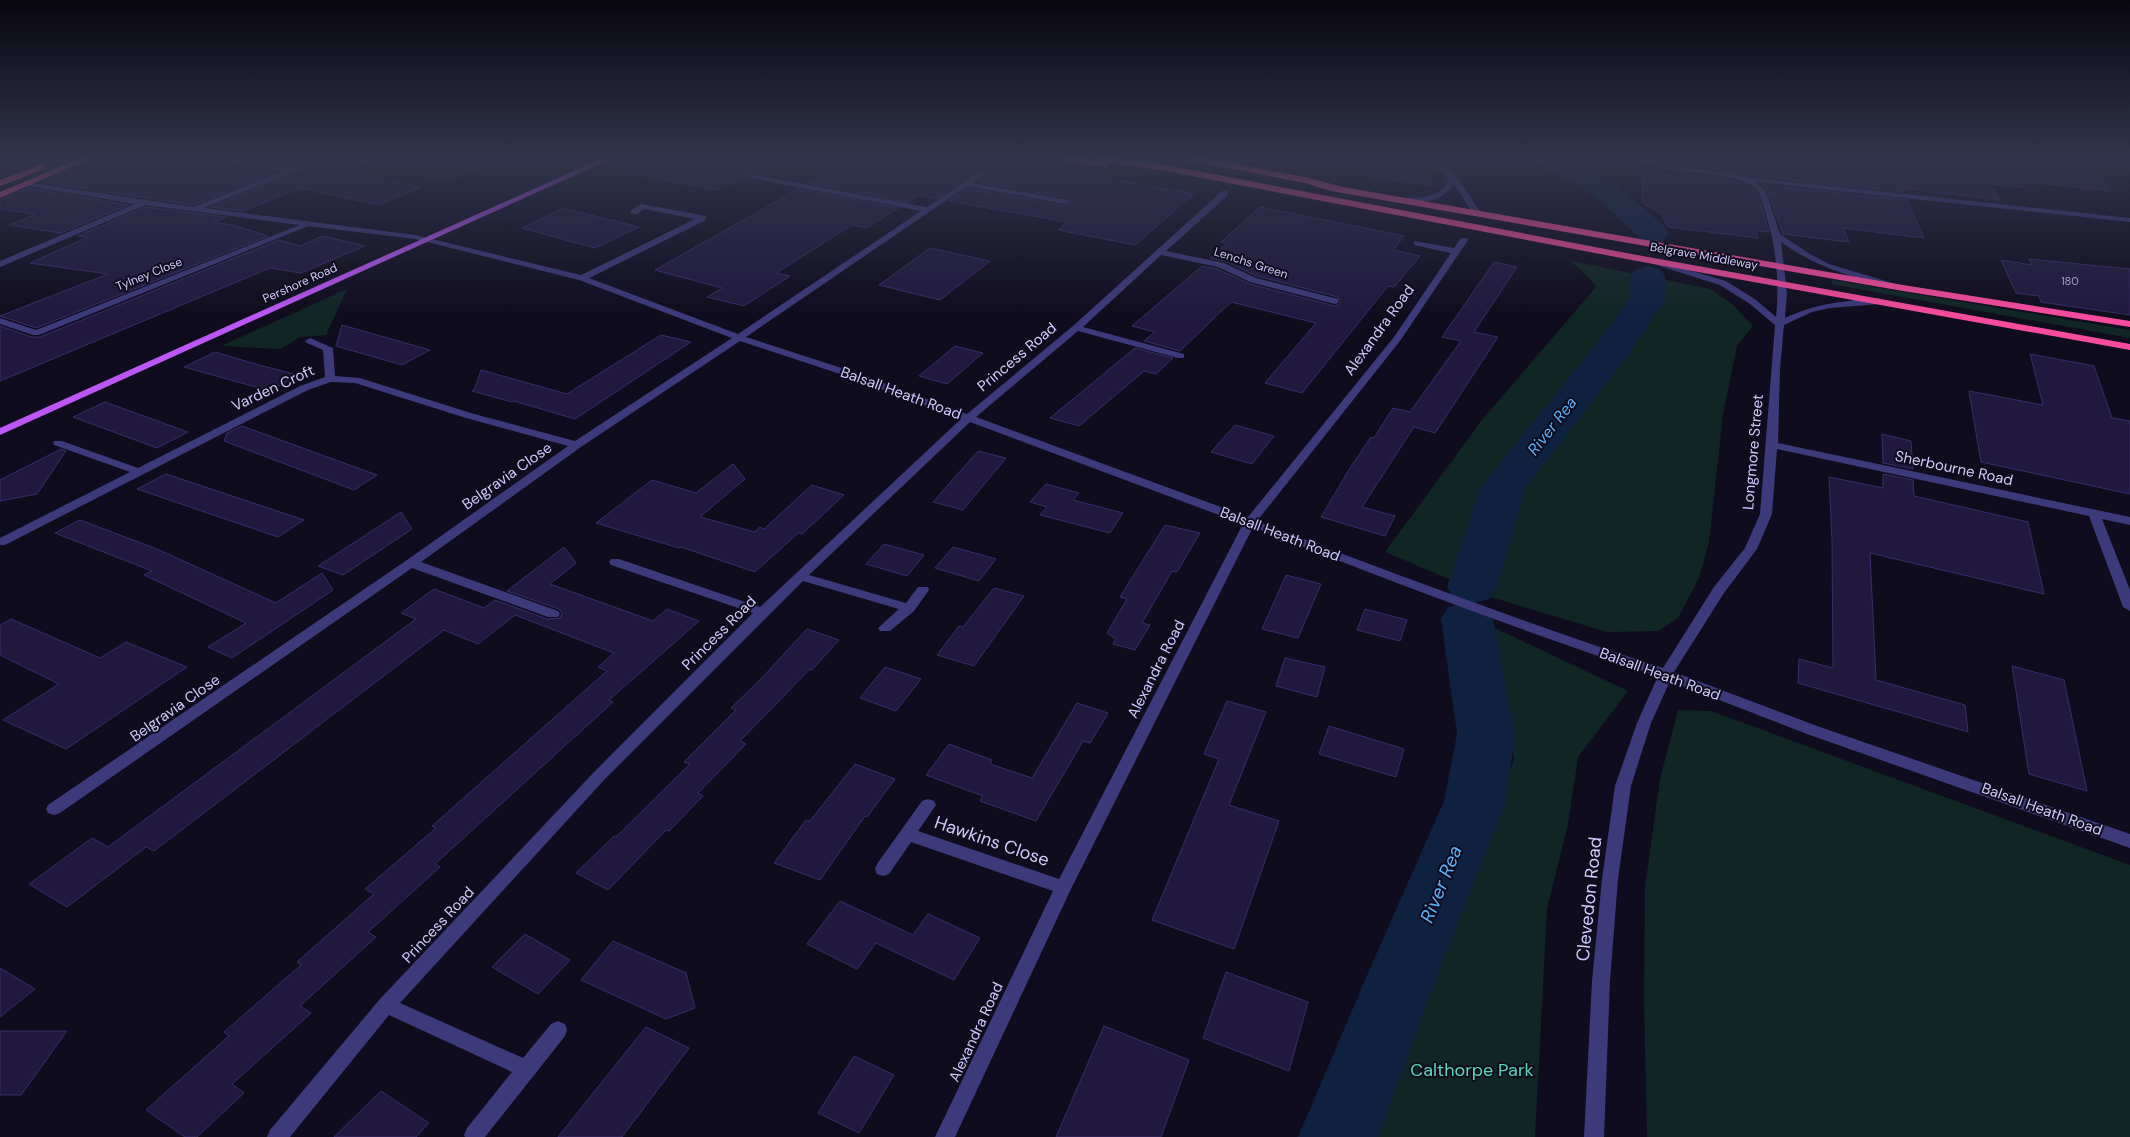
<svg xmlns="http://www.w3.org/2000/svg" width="2130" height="1137" font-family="'DM Sans',sans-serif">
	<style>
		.green { fill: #102625 }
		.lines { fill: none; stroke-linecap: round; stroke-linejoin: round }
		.river { fill: #0e213f; fill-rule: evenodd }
		.building { fill: #20193d; stroke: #382d68 }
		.minor { fill: #3c3a7a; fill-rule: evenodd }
		.major { fill: #bb57f7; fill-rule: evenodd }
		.highway { fill: #f74c9e; fill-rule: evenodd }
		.labels { text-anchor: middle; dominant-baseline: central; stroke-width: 4; stroke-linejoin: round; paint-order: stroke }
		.far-number-label { font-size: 11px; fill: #a49ecd }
		.far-street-label { font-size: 12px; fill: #d0cbfd; stroke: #0f0c1d }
		.street-label { font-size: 15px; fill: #d0cbfd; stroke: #0f0c1d }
		.water-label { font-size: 16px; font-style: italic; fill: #5eb1f7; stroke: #0f0c1d }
		.near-street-label { font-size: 18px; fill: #d0cbfd; stroke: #0f0c1d }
		.near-park-label { font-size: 18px; fill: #5bd8b8; stroke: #0f0c1d }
		.near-water-label { font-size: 19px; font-style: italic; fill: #5eb1f7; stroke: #0f0c1d }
	</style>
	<rect width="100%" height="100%" fill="#0f0c1d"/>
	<path class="green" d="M460,159L487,165L463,176L432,182L427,174Z
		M1571,261L1711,289L1732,304L1753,326L1737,346L1723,414L1709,542L1699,578L1678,618L1658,631L1607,632L1494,598L1385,552L1482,420L1597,286Z
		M1832,280L2130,330V338L1831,284Z
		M347,289L326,335L300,337L281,349L221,346Z
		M1495,628L1628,691L1578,757L1568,824L1547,909L1535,1137H1377L1514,759Z
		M1678,710L1711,711L2130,865V1137H1647L1644,998L1645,887L1660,779Z"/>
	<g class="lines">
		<path class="river" d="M1536,157H1570L1619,186L1664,226L1669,233L1664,240L1653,243L1642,240L1597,198L1540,163Z
			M1648,266L1660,269L1665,276V299L1629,354L1525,489L1497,587L1490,599L1473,603L1486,607L1493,619L1515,734L1506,801L1441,966L1378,1137H1298L1371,966L1444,801L1457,734L1441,619L1448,607L1466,602L1454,599L1447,587L1480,488L1601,338L1629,299L1631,276L1636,269Z"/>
	</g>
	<path class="building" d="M0,157H78L46,171L48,167L41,162L0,178Z
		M96,157H204L209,161L276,172L193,205L41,182Z
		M233,157H313L290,166Z
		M330,157H372L342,170L420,187L379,205L301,188L242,211L211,207Z
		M667,157H732L769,164L751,173L747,172L745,176L716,190L633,173Z
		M828,157H935L1008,170L1019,162L1194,194L1135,245L1058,230L1067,222L949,201L967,188L1065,206L1071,203L1068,198L977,182L987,174L982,169L936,199L918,195L908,202L809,183L834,169Z
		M1377,157H1394L1441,187L1361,175Z
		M1680,157H2021L2087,164L2111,191L2019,181L2024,188L1990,184L2000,200L1902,188L1904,192L1744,175L1727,171L1681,166Z
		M1643,167L1684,179L1683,173L1718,178L1749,186L1758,196L1769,232L1756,231L1758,238L1668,227L1662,214L1642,203Z
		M1761,185L1907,200L1924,238L1843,228L1849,242L1783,234L1767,189Z
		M28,188H29L128,205L61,233L9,225L36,214L0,209V200Z
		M798,189L898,208L867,228L852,225L776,273L790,276L744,306L707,297L722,288L655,270Z
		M145,207L226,217L213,222L233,225L268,236L36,328L0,316L108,274L30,263L88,237L78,236Z
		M1260,207L1404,236L1393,250L1420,256L1394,287L1388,286L1302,393L1265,383L1316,323L1231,302L1180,351L1144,341L1155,332L1132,326L1202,266L1217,269L1250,284L1335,306L1340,304L1338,297L1257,276L1225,261L1210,258L1228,243L1221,242Z
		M563,208L639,227L595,248L522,228Z
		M323,236L365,246L301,273L270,268L0,381V326L32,337H40L279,240L300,246Z
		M930,248L990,261L940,300L879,285Z
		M2029,259L2130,269V315L2041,302L2039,296L2016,293L2001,260L2032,265Z
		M1494,262L1517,267L1474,332L1498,337L1435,433L1414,427L1362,507L1395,516L1385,536L1321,517L1350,468L1371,437L1374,438L1393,408L1410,412L1461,341L1442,337Z
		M342,325L430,350L402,365L336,346Z
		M661,335L691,342L575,419L514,401L512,402L472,391L475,388L481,370L567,394Z
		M955,346L983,353L947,384L919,376Z
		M1135,348L1173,358L1156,374L1144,371L1079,426L1050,418Z
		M215,352L259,365L298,375L270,391L184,367Z
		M2030,354L2094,366L2112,418L2130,421V494L1981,462L1969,391L2043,405Z
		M105,402L188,432L157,448L73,417Z
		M1235,425L1274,436L1252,464L1211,452Z
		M242,426L377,475L354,490L224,441L227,433Z
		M1882,434L1911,441L1913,469L1883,463Z
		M61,449L66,451L37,494L0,501V480Z
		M978,451L1006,458L963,510L933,502Z
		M733,464L745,479L700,517L755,532L760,527L764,529L812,485L844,495L802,534L798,533L755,572L681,547L679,548L596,523L652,480L696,493Z
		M166,474L304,520L278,537L137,489Z
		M1883,474L1913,480L1914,496L2028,522L2044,594L1870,553L1876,680L1965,705L1968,732L1798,683L1799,659L1833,668L1832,540L1829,477L1883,488Z
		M1046,484L1079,493L1073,500L1123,513L1110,533L1040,515L1047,507L1030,502Z
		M401,512L412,529L343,575L318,566Z
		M80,520L157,549L276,603L322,573L333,590L232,658L208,647L246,623L144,575L152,571L55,533Z
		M1165,525L1200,533L1177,572L1172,571L1142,623L1150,625L1135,650L1113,644L1116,639L1107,633L1127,599L1120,597Z
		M884,544L924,555L907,576L866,564Z
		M564,547L576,563L550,584L653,621L667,609L699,621L609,700L613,702L435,864L440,867L368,932L376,937L300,1006L311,1013L232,1084L244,1093L197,1137H185L146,1110L229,1036L224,1032L301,965L297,962L374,894L365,889L436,828L432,826L607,671L598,667L614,653L515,615L478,644L444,630L154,851L146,847L67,907L29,884L92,838L108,847L416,619L401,613L434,589L484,608L495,600L547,619L560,618L562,613L559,609L507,591Z
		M953,547L996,559L979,581L935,568Z
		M1286,575L1321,584L1298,638L1262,629Z
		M994,588L1024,596L974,666L937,655L959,626L963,627Z
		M1365,609L1407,620L1400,641L1357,630Z
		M11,619L100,658L126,642L187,667L66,749L3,720L59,684L0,655V625Z
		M807,629L839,640L812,670L810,669L740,741L746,744L698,793L703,796L669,831L666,830L608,890L576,873L614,836L616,837L690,764L684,762L736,710L731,708L760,680Z
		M1285,658L1325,667L1317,697L1276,686Z
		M2012,666L2064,680L2087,791L2029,774Z
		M885,667L921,679L896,711L860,698Z
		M1227,701L1266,712L1229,805L1279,821L1234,949L1152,920L1219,759L1204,754Z
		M1077,703L1108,713L1090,743L1083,741L1036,821L980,801L983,796L926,775L949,744L992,760L990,764L1032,778Z
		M1329,726L1404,749L1396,777L1319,754Z
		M855,764L895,779L867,817L865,816L820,880L774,863L806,820L810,821Z
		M840,901L913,935L928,914L980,938L954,980L876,943L857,969L807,944Z
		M525,934L570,960L538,994L492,967Z
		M613,941L686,973L695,1008L666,1019L581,980Z
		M0,968L35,989L0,1017Z
		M1226,972L1308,1002L1289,1071L1203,1038Z
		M1104,1026L1189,1060L1161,1137H1056Z
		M646,1027L689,1048L622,1137H558Z
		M0,1031H67L21,1095H0Z
		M854,1056L894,1075L859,1133L818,1113Z
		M381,1091L429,1123L416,1137H334Z"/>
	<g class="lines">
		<path class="minor" d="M206,157H222L290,168L318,157H328L204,208L415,235L581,275L695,219L645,209L637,214H631V210L641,204L706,216V220L589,278L738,334L921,211L751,178L747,176L748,174L927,207L981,171L985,173L984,175L972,183L1068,200L1069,202L1065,204L967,186L746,337L854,372L967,414L1073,326L1222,191H1228V195L1166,251L1224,263L1256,278L1338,299V303L1335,304L1250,282L1218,267L1161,255L1083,327L1184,354V358H1178L1078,331L976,417L1248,517L1394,337L1451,253L1414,245V241L1454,248L1461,238H1467L1468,240L1400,341L1257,521C1391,573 1526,623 1663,668L1714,587L1745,548L1760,514L1775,325L1750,304L1720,285L1647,262L1651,259L1726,281L1756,300L1776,317C1779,286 1777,251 1768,222C1765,212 1763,201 1758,192C1744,168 1657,177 1631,157C1646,157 1658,163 1673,166C1697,171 1722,169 1744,177L2130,218V222L1755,182L1765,190L1780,234L1808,253L1829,264L1899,285L1895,288C1852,277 1817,268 1781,242L1787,293L1785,318C1817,303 1844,301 1879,298L1883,301L1879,304L1830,308L1812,312L1784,325L1780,369L1778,443L2130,517V525L2102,519L2130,590V611L2123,607L2089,516L1777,449L1772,514L1757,549L1724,593L1674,672L1817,726L2130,834V848L1807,734L1670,681L1651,723L1631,786L1618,879L1610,981L1604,1137H1584L1592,981L1602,879L1615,786L1637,723L1658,676C1521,631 1387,580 1253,527L1071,889L955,1137H935L1053,891L911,842L889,874L883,876L877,874L875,869L877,864L922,801L928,799L934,801L936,805L918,831L1059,879L1243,524L970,422L809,575L906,603L918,587H928L929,590L914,611L890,631H880L878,628L899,609L803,581L605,779L400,1003L523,1058L551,1024L558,1021L565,1024L567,1030L565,1036L485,1137H465L464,1135L467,1128L512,1072L389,1015L290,1137H267L270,1130L380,999L595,771L753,613L611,565L609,562L611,559H619L760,607L961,419L846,376L740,341L581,447L421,562L558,611L560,614L558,617H548L412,568L60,813L54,815L48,813L46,809L48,805L407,560L568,446L466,418L355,383L331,382L308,390L5,545H0V538L130,472L54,445L53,443L54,441H62L138,468L300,386L325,377L323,350L307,343L305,341L310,338L333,348L335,376L360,378L474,414L575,441L732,338L579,280L415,239L308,226L39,335H33L0,324V318L36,330L300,225L145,205L0,267V261L135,204L29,186H26V182L193,207L283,171L209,159Z
			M1425,157C1448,157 1469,195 1481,213L1480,215H1474L1454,184C1443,202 1420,205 1400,202L1399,200L1403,198C1423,197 1441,199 1449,178Z"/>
		<path class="major" d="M605,157H615L0,435V428Z"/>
		<path class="highway" d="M83,157H94L0,198V192Z
			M1054,157H1075L1106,161L1110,164L1106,167L1058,160Z
			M1092,157H1111L1171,166L1637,255L2130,344V350L1637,261L1171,172L1096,160Z
			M1182,157H1199L1305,177L1343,187L1903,285L2130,321V327L1903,291L1331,191L1305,183L1186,160Z
			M42,164L46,167L45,169L0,186V180Z"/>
	</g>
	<linearGradient id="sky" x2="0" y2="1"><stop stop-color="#080710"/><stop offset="0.5" stop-color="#31344c"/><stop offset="1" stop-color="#31344c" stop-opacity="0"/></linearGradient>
	<rect width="2130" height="316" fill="url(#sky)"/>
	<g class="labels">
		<g class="far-number-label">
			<text x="2070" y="281">180</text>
		</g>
		<g class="far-street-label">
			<text transform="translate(1704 256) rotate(10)">Belgrave Middleway</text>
			<text transform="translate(1251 263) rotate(18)">Lenchs Green</text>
			<text transform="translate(149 274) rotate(-22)">Tylney Close</text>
			<text transform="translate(300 283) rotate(-24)">Pershore Road</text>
		</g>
		<g class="street-label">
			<text transform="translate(1379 330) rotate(-54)">Alexandra Road</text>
			<text transform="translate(1017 357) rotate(-40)">Princess Road</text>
			<text transform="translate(273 388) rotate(-25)">Varden Croft</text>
			<text transform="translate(901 393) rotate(20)">Balsall Heath Road</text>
			<text transform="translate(1753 452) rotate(-85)">Longmore Street</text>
			<text transform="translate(1954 468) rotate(12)">Sherbourne Road</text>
			<text transform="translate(507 476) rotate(-35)">Belgravia Close</text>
			<text transform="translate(1280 534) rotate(21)">Balsall Heath Road</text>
			<text transform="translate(719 633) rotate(-45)">Princess Road</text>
			<text transform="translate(1156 669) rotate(-63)">Alexandra Road</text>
			<text transform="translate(1660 674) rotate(20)">Balsall Heath Road</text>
			<text transform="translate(175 708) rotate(-35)">Belgravia Close</text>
			<text transform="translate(2042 809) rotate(20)">Balsall Heath Road</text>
			<text transform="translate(438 925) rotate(-47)">Princess Road</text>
			<text transform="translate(976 1032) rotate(-65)">Alexandra Road</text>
		</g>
		<g class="water-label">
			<text transform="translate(1552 426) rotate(-52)">River Rea</text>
		</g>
		<g class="near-street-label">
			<text transform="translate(992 841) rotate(19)">Hawkins Close</text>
			<text transform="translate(1589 899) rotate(-84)">Clevedon Road</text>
		</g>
		<g class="near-park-label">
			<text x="1472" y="1070">Calthorpe Park</text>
		</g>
		<g class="near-water-label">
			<text transform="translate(1441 884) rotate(-68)">River Rea</text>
		</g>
	</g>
</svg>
